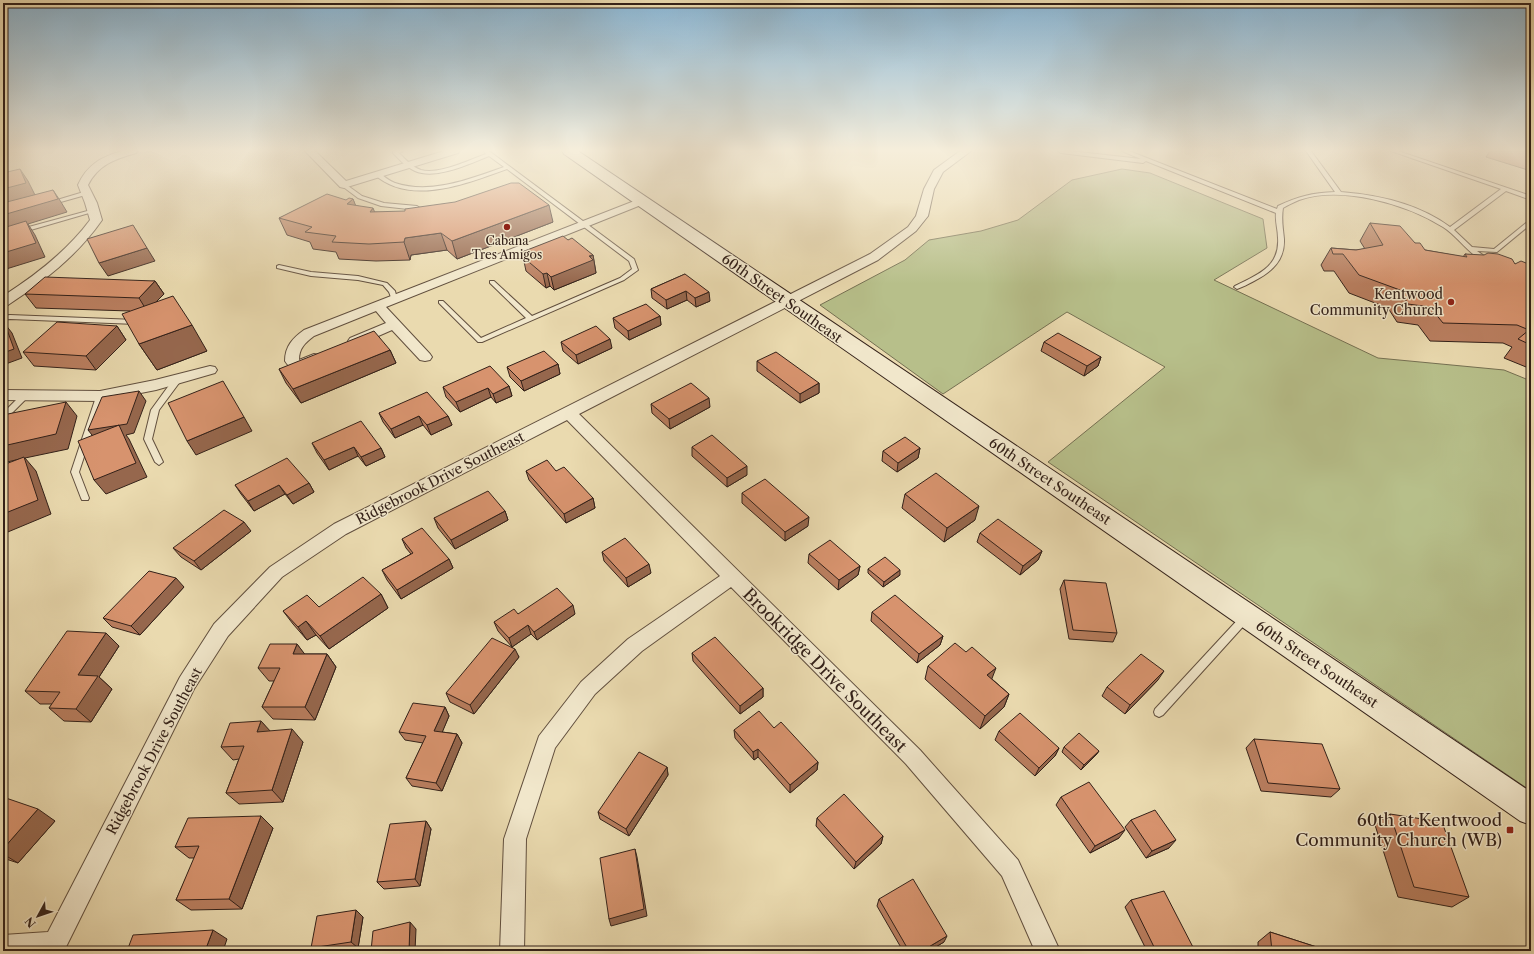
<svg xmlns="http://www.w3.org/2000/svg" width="1534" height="954" font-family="'Libre Caslon Text',serif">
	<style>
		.green { fill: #b7bf8a; stroke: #757052 }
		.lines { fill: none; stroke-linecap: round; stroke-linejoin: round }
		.lane-casing { stroke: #614f3e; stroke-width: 2 }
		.street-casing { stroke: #614f3e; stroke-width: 2 }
		.secondary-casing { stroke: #332119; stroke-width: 2 }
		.lane { fill: #f1e7cb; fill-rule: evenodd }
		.street { fill: #f1e7cb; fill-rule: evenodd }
		.secondary { fill: #f1e7cb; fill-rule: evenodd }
		.wall { fill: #b97e5f; stroke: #332119 }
		.shaded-wall { fill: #96674d; stroke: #332119 }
		.building { fill: #d7936e; stroke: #332119 }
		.poi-dot { fill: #8f2418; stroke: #f1e7cb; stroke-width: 1.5 }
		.labels { text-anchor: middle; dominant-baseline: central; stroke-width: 3; stroke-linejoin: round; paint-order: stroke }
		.far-poi-label { font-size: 12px; fill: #332119; stroke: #f1e7cb }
		.poi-label { font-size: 14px; fill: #332119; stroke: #f1e7cb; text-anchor: end }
		.street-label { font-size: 14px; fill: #332119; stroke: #f1e7cb }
		.near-street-label { font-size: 17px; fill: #332119; stroke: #f1e7cb }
		.near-poi-label { font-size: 17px; fill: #332119; stroke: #f1e7cb; text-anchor: end }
	</style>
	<rect width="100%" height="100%" fill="#eadaaf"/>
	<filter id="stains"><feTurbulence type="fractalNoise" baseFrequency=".005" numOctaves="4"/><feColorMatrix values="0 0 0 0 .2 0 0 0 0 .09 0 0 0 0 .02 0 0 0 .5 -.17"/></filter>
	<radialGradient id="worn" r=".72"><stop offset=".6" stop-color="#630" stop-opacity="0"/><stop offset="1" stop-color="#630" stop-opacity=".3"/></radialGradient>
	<path class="green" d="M1122,169L1150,173L1263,219L1267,248L1214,280L1378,358L1504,370L1531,381V791L1048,462L1165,367L1067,312L943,394L820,305L905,260L929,240L981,231L1018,220L1072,180Z"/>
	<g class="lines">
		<g class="lane-casing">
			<path id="lane" d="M393,151H403L399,153C405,159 412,167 421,170C439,175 469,160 486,154L484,151H489L634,259L638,270L624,280L482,342H478L439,303V301H443L481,338L526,318L490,283V281H494L532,316L620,278L632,269L629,261L507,169C468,183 410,207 374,174L379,173C384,176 389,181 395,183C431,195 470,179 504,167L489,156C469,164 436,180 415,171C406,167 400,160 393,153Z
				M1058,151H1070L1141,159L1122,151H1129L1277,209L1278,206C1299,196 1312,193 1335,192L1306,151H1311L1341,192C1379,195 1419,204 1450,227L1501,189L1391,151H1398L1531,196V200L1506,191L1454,230L1472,247L1494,249L1531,219V224L1497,252L1477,251L1490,260V262L1488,263C1469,256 1459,237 1443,227C1407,204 1341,185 1299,200C1294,202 1288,205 1283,208C1281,219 1283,228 1284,239C1285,260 1272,272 1254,281C1248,284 1243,287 1237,289L1234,287L1235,286C1257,275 1280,267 1278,238C1278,229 1275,222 1276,213L1146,161L1143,163L1061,153Z
				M344,183L362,196L384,203L417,206L420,208L417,210L381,206L358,198L342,186V184Z
				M87,191L89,192V194L50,205L47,203Z
				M91,210L96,211L3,238V234Z
				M279,265L311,272L358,276L387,283L395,291L397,299L394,301L392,300L389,292L383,285L358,280L311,276L277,268V266Z
				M10,315L136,320L139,322L136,324L10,319L3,320V316Z
				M175,377H181L182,379L159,410L152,439L163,462L159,465L155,462L144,439L151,410Z
				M23,393H26L30,395L6,419H3V413Z
				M97,394H103L104,396L79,472L89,498L88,500H82L81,498L71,472Z
				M1246,613L1249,614L1251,617L1249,620L1163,715L1159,717L1155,715L1154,712L1155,709L1243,614Z"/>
		</g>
		<g class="street-casing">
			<path id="street" d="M122,151H137L136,153C115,159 98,165 88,185L97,203L102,220C77,256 44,281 8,305L3,306V296C36,275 67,251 90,220L85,203L78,185C87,165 101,157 122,151Z
				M305,151H315L346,181L444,151H459L458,153L344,188L340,187Z
				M960,151H971L943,172L934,189L928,216L916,231L878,260L579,414L920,750L1018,860L1060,951H1035L1002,876L906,764L731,587L642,651L595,694L555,748L526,839L524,951H500L504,839L539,736L581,682L628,639L720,576L567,420L346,534L282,577L228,636L194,689L64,951H3V935L48,932L180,677L214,624L270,567L334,524L870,254L908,227L916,216L924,189L934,170Z
				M642,198L648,201L646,203L386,307L430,354L432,357L430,360L425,361L420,360L392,330L360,344L355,345L350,344L348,341L350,338L386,323L376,311L314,336C305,343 299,348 299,360L314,354L319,355L321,358L319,361C305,367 295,377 285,361C285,346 293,338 304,330Z
				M210,366L215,367L217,370L215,373L156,390L100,401L3,400V390L100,391L155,380Z"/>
		</g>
		<g class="secondary-casing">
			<path id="secondary" d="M562,151H578L1531,792V825L1520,821L564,154Z"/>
		</g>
		<use href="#lane" class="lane"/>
		<use href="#street" class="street"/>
		<use href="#secondary" class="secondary"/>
	</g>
	<path class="wall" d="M1490,151H1531V171L1486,157Z
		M353,199L355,205L375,212L553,222L457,259L447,250L411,255L410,260L376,261L339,259L336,252L313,249L310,242L287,235L279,218Z
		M1370,223L1415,243L1425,250L1463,257L1465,254L1515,264L1531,272V369L1504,358L1512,347L1503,343L1430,341L1418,325L1397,322L1388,308L1349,293L1334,271H1324L1321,265L1331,248L1356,250L1365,249L1360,241Z
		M568,240L593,255L596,273L554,290L550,286L546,288L526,271L522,252Z
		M685,274L710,301L696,307L687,300L667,309L652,298L651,289Z
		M155,281L164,294L156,302L207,351L157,370L139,344L130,311L36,308L25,294Z
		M660,316L661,325L629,340L615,328L613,318Z
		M117,326L126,340L96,370L34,366L23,352Z
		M561,342L612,348L578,364L563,351Z
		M1044,342L1101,357L1098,366L1084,376L1041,351Z
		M390,350L396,363L301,403L286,383L279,369Z
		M757,361L819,383V393L800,403L757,371Z
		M558,364L560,374L524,391L510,377L507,367Z
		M509,386L512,396L496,403L491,397L460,412L446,397L443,387Z
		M651,404L710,407L670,429L652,413Z
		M379,413L448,416L452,425L431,435L423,425L395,438L383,422Z
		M312,443L381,448L385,457L366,466L358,456L329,470L317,453Z
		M692,447L747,475L727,487L692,456Z
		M920,448L918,458L897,472L882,461L883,451Z
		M526,471H556L593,498L595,508L566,523L529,480Z
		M309,483L314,492L293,504L285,494L254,511L241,494L235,485Z
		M742,493L808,526L785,541L742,503Z
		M905,494L975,520L944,542L902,508Z
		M505,511L508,520L455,549L438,528L434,518Z
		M251,531L201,570L181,557L173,548Z
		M980,533L1042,551L1038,560L1020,575L977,542Z
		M402,539L449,559L453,568L401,599L387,580L382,570L411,554L406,548Z
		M602,552L651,573L628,587L604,561Z
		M809,554L860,566L858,575L838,590L808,563Z
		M868,569L900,575L883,587L868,573Z
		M1064,580L1117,633L1113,642L1069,639L1060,589Z
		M184,587L140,635L112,627L103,618Z
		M381,594L388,608L329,649L316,635L307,640L293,624L283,611L319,607Z
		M872,612L943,636L940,645L917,663L871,621Z
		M518,614H575L537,640L531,634L512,647L519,657L474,714L450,702L446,693L512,647L498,631L494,622Z
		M297,644L304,654H327L336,667L315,720L273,719L262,707L274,681H269L258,668Z
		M119,646L99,677L112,689L91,722L64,721L49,708L52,704H40L25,691Z
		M692,653L763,688V697L740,714L693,661Z
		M928,666L992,679L1009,694L1004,707L980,729L925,679Z
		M1158,680L1125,714L1102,696L1107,687Z
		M445,707L449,716L442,732L457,734L462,743L442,791L412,786L406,778L423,743L405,740L399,732Z
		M261,721L269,731L303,742L283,802L239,804L226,793L239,759L233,760L221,747Z
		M774,728L818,762L817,770L790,793L758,757L754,760L735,738L734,730Z
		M999,731L1059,748L1055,756L1035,776L995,740Z
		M1254,739L1340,789L1331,797L1261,791L1246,748Z
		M1064,747L1099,751L1096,755L1081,770L1062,752Z
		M667,767L668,775L629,836L600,819L598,812Z
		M3,797L55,821L18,863L3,858Z
		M1061,797L1119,838L1090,853L1056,805Z
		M1390,814L1469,897L1452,907L1398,897L1375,825Z
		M261,816L273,828L242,909L191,910L176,900L195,858H189L175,847Z
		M817,818L883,836L881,844L854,869L816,826Z
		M1131,820L1169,848L1146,858L1125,827Z
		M426,821L431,829L420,886L384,889L377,882Z
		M879,899L944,942L929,951H903L877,906Z
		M1131,900L1195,951H1147L1125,907Z
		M363,917L358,948L341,951H314L311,948Z
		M1270,932L1329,951H1258V942Z"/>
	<path class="shaded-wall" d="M20,169L28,181L35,195L3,204V189Z
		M53,190L61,202L67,212L28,224L35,235L45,257L3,270V215Z
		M353,199L360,216L347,204Z
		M549,205L553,222L457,259L452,241Z
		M373,208L380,225L370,212Z
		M441,233L447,250L411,255L410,260L404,242L405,238Z
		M147,248L155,261L108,276L99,263Z
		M593,255L596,273L554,290L551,277Z
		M547,273L550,286L546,288L543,274Z
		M155,281L164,294L147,311L139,298Z
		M686,291L687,300L667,309L666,300Z
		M709,292L710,301L696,307L695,298Z
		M660,316L661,325L629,340L628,331Z
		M5,324L12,333L22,358L3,365V353Z
		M192,325L207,351L157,370L139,344Z
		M117,326L126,340L96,370L86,356Z
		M610,339L612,348L578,364L576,355Z
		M390,350L396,363L301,403L293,389Z
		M1101,357L1098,366L1084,376L1087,366Z
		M558,364L560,374L524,391L521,381Z
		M819,383V393L800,403V394Z
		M509,386L512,396L496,403L493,394Z
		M488,388L491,397L460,412L456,402Z
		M139,391L146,401L134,433L126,435L129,439L147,477L106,494L94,480L96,440L88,430Z
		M709,398L710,407L670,429L669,419Z
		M66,402L77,416L68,449L25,458L36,471L51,514L3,534V514L24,458L3,463V446Z
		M419,416L423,425L395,438L391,429Z
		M448,416L452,425L431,435L427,425Z
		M244,417L252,431L196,455L187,441Z
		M354,447L358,456L329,470L324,460Z
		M381,448L385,457L366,466L361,457Z
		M920,448L918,458L897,472L898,463Z
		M747,466V475L727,487V478Z
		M309,483L314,492L293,504L287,495Z
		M279,485L285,494L254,511L248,501Z
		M593,498L595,508L566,523L564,514Z
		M979,506L975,520L944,542L947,528Z
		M505,511L508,520L455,549L451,540Z
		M809,517L808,526L785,541V532Z
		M244,522L251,531L201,570L194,561Z
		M1042,551L1038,560L1020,575L1023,566Z
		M449,559L453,568L401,599L397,590Z
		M649,564L651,573L628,587L626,578Z
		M860,566L858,575L838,590L839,580Z
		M900,570V575L883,587L884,582Z
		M176,578L184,587L140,635L131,626Z
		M381,594L388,608L329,649L320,636Z
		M573,605L575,614L537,640L534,632Z
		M306,621L316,635L307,640L298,627Z
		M528,625L531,634L512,647L509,638Z
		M106,633L119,646L99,677L112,689L91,722L76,709L78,675Z
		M943,636L940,645L917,663L919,654Z
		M297,644L307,657L293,654Z
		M515,649L519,657L474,714L470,705Z
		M327,654L336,667L315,720L305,707Z
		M996,668L991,681L987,675Z
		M1164,671L1158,680L1125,714L1130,705Z
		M763,688V697L740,714V706Z
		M1009,694L1004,707L980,729L985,716Z
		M445,707L449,716L439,740L434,731Z
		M261,721L272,733L257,732Z
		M292,729L303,742L283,802L272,790Z
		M457,734L462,743L442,791L436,783Z
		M1059,748L1055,756L1035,776L1039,768Z
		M758,749V757L754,760L753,752Z
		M1099,751L1096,755L1081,770L1084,765Z
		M818,762L817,770L790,793V785Z
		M667,767L668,775L629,836L626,829Z
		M38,809L55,821L18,863L3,854V849Z
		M261,816L273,828L242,909L229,899Z
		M426,821L431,829L420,886L415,879Z
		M1125,830L1119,838L1090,853L1095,846Z
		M883,836L881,844L854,869L856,862Z
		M1176,840L1169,848L1146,858L1152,851Z
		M635,849L637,857L647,916L611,926L609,919Z
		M356,910L363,917L358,948L351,942Z
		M410,922L416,929L415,951H409Z
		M213,930L227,939L223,951H205Z
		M947,936L944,942L929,951H922Z"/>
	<path class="building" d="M20,169L26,183L3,189V173Z
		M511,183H519L549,205L452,241L441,233L405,238L404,242L369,244L332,242L336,236L305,232L312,227L279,218L327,194L346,200L349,198L353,199L347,204L373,208L370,212L405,211V209L455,202Z
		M53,190L58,199L3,215V203Z
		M26,221L36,243L3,253V228Z
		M1370,223L1400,226L1415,243H1420L1425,250L1467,257L1465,254L1484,255L1488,253L1498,254L1512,259L1515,264L1521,261L1531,265V266L1527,271L1531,272V345L1518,339L1529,330L1517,325L1443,323L1430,307L1408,304L1400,290L1359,275L1343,254H1333L1331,248L1356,250L1383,245Z
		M133,225L147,248L99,263L87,239Z
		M563,236L568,240L572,238L593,255L589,256L593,260L551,277L547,273L543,274L523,257L527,256L522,252Z
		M685,274L709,292L695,298L686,291L666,300L651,289Z
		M45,277L155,281L139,298L25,294Z
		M173,296L192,325L139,344L122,314Z
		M646,304L660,316L628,331L613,318Z
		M57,322L117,326L86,356L23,352Z
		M3,324H5L14,349L3,353Z
		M596,326L610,339L576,355L561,342Z
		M374,331L390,350L293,389L279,369Z
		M1058,333L1101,357L1087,366L1044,342Z
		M544,351L558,364L521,381L507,367Z
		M776,352L819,383L800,394L757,361Z
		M490,366L509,386L493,394L488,388L456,402L443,387Z
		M223,381L244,417L187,441L168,403Z
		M691,383L709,398L669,419L651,404Z
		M139,391L127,424L88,430L102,397Z
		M427,392L448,416L427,425L419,416L391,429L379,413Z
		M66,402L56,434L3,446V415Z
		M361,421L381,448L361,457L354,447L324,460L312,443Z
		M119,425L136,463L94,480L78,441Z
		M712,435L747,466L727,478L692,447Z
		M905,437L920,448L898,463L883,451Z
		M24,457L38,500L3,514V465Z
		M287,458L309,483L287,495L279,485L248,501L235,485Z
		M547,460L556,471L564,467L593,498L564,514L526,471Z
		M936,473L979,506L947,528L905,494Z
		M765,479L809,517L785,532L742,493Z
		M488,491L505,511L451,540L434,518Z
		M224,510L244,522L194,561L173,548Z
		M998,519L1042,551L1023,566L980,533Z
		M422,528L449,559L397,590L382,570L413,553L402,539Z
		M625,538L649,564L626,578L602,552Z
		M830,540L860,566L839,580L809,554Z
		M885,557L900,570L884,582L868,569Z
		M149,571L176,578L131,626L103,618Z
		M363,577L381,594L320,636L306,621L298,627L283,611L307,595L319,607Z
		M1064,580L1106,583L1117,633L1073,630Z
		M557,588L573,605L534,632L528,625L509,638L494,622L514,609L518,614Z
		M895,595L943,636L919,654L872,612Z
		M67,631L106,633L78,675L98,676L76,709L49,708L60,692L25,691Z
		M715,637L763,688L740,706L692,653Z
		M492,638L515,649L470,705L446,693Z
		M955,643L966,652L972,647L996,668L987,675L1009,694L985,716L928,666Z
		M270,644H297L293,654H327L305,707H262L280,668H258Z
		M1141,654L1164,671L1130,705L1107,687Z
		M413,703L445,707L434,731L457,734L436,783L406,778L426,736L399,732Z
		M759,711L774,728L781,722L818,762L790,785L758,749L753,752L734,730Z
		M1020,713L1059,748L1039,768L999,731Z
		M261,721L257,732L292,729L272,790L226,793L244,746L221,747L230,723Z
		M1079,733L1099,751L1084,765L1064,747Z
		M1254,739L1322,744L1340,789L1268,783Z
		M639,752L667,767L626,829L598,812Z
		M1089,782L1125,830L1095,846L1061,797Z
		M844,794L883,836L856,862L817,818Z
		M3,797L38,809L3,849Z
		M1155,810L1176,840L1152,851L1131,820Z
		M1390,814L1442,822L1469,897L1414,887Z
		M261,816L229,899L176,900L199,846L175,847L188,818Z
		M426,821L415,879L377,882L390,824Z
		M635,849L644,909L609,919L600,858Z
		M913,879L947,936L922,951H909L879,899Z
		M1164,891L1195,951H1156L1131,900Z
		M356,910L351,942L311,948L317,916Z
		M410,922L409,951H371L373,931Z
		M213,930L205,951H127L133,935Z
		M1270,932L1329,951H1272Z
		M646,949L647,951H640Z"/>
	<linearGradient id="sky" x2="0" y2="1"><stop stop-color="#8ab6d4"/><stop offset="0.53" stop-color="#f6eedb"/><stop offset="1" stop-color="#f6eedb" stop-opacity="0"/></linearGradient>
	<rect width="1534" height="284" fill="url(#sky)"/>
	<g class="poi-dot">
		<circle cx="507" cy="227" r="4"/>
		<circle cx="1451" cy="302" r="4"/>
		<rect x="1506" y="826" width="8" height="8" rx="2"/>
	</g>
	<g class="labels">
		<g class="far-poi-label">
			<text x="507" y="240">Cabana<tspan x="507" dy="14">Tres Amigos</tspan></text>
		</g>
		<g class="poi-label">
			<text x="1443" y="294">Kentwood<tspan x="1443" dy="16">Community Church</tspan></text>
		</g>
		<g class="street-label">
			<text transform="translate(782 298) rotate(35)">60th Street Southeast</text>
			<text transform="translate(440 478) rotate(-27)">Ridgebrook Drive Southeast</text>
			<text transform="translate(1050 481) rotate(34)">60th Street Southeast</text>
			<text transform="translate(1317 664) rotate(34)">60th Street Southeast</text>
			<text transform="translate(154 751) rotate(-62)">Ridgebrook Drive Southeast</text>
		</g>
		<g class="near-street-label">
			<text transform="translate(825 670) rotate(45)">Brookridge Drive Southeast</text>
		</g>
		<g class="near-poi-label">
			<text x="1502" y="820">60th at Kentwood<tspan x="1502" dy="20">Community Church (WB)</tspan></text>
		</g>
	</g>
	<rect width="1534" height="954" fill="none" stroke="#eadaaf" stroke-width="16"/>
	<rect x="4" y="4" width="1526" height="946" fill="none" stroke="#332119" stroke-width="2"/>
	<rect x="8" y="8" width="1518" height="938" fill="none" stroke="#332119"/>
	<g transform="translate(38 916) rotate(230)" stroke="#f1e7cb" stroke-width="3" paint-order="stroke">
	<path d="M0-3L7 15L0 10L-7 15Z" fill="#332119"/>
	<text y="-6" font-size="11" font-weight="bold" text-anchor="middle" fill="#332119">N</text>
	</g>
	<rect width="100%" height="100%" filter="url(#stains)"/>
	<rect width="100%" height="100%" fill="url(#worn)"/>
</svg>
